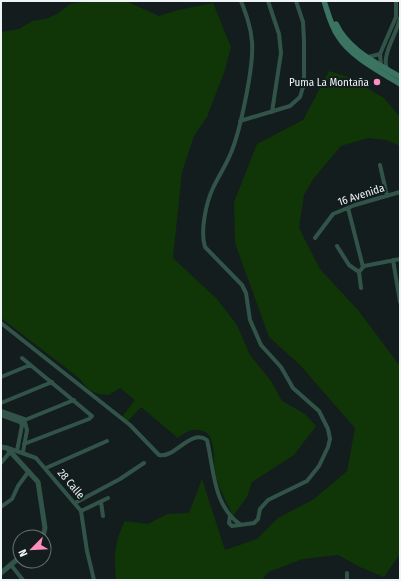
<svg xmlns="http://www.w3.org/2000/svg" width="401" height="581" font-family="'Fira Sans Condensed',sans-serif">
	<style>
		.green { fill: #103507 }
		.lines { fill: none; stroke-linecap: round; stroke-linejoin: round }
		.minor { stroke: #325448; stroke-width: 4 }
		.tertiary { stroke: #325448; stroke-width: 5 }
		.secondary { stroke: #3c7462; stroke-width: 5.5 }
		.poi-dot { fill: #fd8ebf; stroke: #131d1d; stroke-width: 1.5 }
		.labels { text-anchor: middle; dominant-baseline: central; stroke-width: 4; stroke-linejoin: round; paint-order: stroke }
		.poi-label { font-size: 11px; fill: #eff5f6; stroke: #131d1d; text-anchor: end }
		.street-label { font-size: 11px; fill: #eff5f6; stroke: #131d1d }
	</style>
	<rect width="100%" height="100%" fill="#131d1d"/>
	<path class="green" d="M88,1H126L159,16L178,10L213,3L231,47L225,70L207,117L194,136L182,172L173,258L217,299L237,325L250,355L271,381L282,401L305,414L316,426L294,455L252,482L247,497L233,516C227,502 218,488 215,472C213,461 216,442 207,433C196,427 188,430 178,438L141,407L127,422L122,417L135,400L120,388L109,395C91,394 89,390 79,378L1,318V32L19,29L32,21L46,19L57,14L70,4Z
		M329,71L348,77L384,98L400,117V146L386,140L368,138L341,146L314,178L304,195L299,228L320,269L358,310L400,366V554L384,577L360,567L338,555L303,559L268,572L262,580H116C114,556 114,542 125,521L148,524L167,514L189,513L202,479L225,550L257,539L278,518L314,499L347,471L355,428L299,364L269,337L235,243L234,202L257,144L303,120Z"/>
	<g class="lines">
		<path class="minor" d="M268,1L279,34L281,53L272,112
			M396,1V17L380,54L381,66L384,70L400,81
			M368,57L380,54
			M387,69C381,55 397,34 400,18
			M240,121L290,106L300,97L304,84V41L303,22L296,1
			M380,165L387,196
			M348,208L363,267
			M315,238L333,214L355,205L400,192
			M337,246L349,265L359,272
			M393,260L400,302
			M359,272L364,266L400,259
			M359,272L361,288
			M1,323L130,425L159,455C174,459 191,428 207,440C214,470 213,506 241,525
			M22,358L92,416L89,419L24,444
			M1,377L30,365
			M1,403L52,382
			M1,411L24,419L27,430L23,452
			M1,415L20,422L22,425L17,451
			M20,422L74,400
			M8,448L36,458L81,511L87,551L94,580
			M1,463L10,452
			M46,468L107,441
			M101,502L103,516
			M75,503L120,479L144,463
			M1,507L12,499L18,486L29,471
			M81,511L108,498
			M230,516L229,523L232,526L254,523L258,519L260,509L268,500L307,481L319,466L328,447L330,439L328,429L319,411L293,388L281,367L261,345L250,320L246,293L242,285L205,247C200,231 206,203 213,188C218,177 225,167 230,155C240,133 254,66 252,42C251,27 246,14 241,1
			M11,565L23,580
			M347,580V573"/>
		<path class="tertiary" d="M1,447L7,448L38,482L45,528L43,537
			M1,573L20,557"/>
		<path class="secondary" d="M324,1C328,13 331,26 338,36C351,57 379,71 400,84
			M336,24C348,50 377,63 400,77"/>
	</g>
	<circle class="poi-dot" cx="377" cy="82" r="4"/>
	<g class="labels">
		<g class="poi-label">
			<text x="369" y="82">Puma La Montaña</text>
		</g>
		<g class="street-label">
			<text transform="translate(361 195) rotate(-18)">16 Avenida</text>
			<text transform="translate(71 484) rotate(50)">28 Calle</text>
		</g>
	</g>
	<rect width="401" height="581" fill="none" stroke="#eff5f6" stroke-width="4"/>
	<g transform="translate(32 549) rotate(246)"><circle r="19" fill="#131d1d" stroke="#6b7374"/>
	<path d="M0-3L7 15L0 10L-7 15Z" fill="#fd8ebf"/>
	<text y="-6" font-size="11" font-weight="bold" text-anchor="middle" fill="#eff5f6">N</text>
	</g>
</svg>
